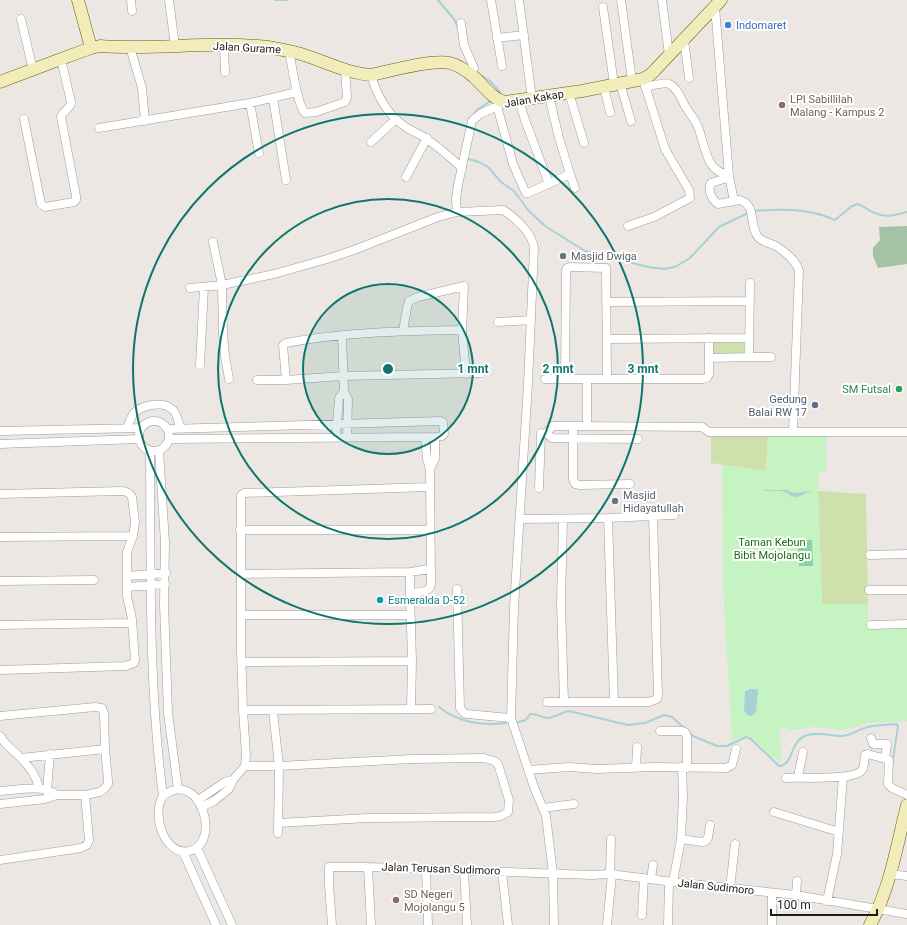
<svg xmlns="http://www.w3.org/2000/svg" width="907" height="925" font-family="Roboto,sans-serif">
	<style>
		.grass { fill: #cee1ac }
		.cemetery { fill: #a5c2a5 }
		.park { fill: #c5f3c2 }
		.pitch { fill: #87d3aa }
		.water { fill: #a6d2d5 }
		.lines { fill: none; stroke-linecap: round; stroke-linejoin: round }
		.stream { stroke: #a6d2d5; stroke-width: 2 }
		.street-casing { stroke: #9c9c9c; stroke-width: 9 }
		.secondary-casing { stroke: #65610f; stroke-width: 13 }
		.street { stroke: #fff; stroke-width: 8 }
		.secondary { stroke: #f2ecba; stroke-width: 12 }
		.ring { fill: none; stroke: #0f766e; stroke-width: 2 }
		.shop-dot { fill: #3f7fe0; stroke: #fff; stroke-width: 1.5 }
		.education-dot { fill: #8d6e63; stroke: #fff; stroke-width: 1.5 }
		.worship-dot { fill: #6b7280; stroke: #fff; stroke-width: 1.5 }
		.leisure-dot { fill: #2e9e5b; stroke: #fff; stroke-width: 1.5 }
		.service-dot { fill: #5c6f8a; stroke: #fff; stroke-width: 1.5 }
		.culture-dot { fill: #0f9aa8; stroke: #fff; stroke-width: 1.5 }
		.labels { text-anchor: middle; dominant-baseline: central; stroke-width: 4; stroke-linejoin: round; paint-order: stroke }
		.shop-label { font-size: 11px; fill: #366cbe; stroke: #fff; text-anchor: start }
		.street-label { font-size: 11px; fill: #1b1b1b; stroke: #fff }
		.education-label { font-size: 11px; fill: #785e54; stroke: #fff; text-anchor: start }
		.worship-label { font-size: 11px; fill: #5b616d; stroke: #fff; text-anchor: start }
		.leisure-label { font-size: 11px; fill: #27864d; stroke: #fff; text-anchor: end }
		.service-label { font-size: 11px; fill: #4e5e75; stroke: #fff; text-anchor: end }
		.park-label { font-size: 11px; fill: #1c6d16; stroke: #fff }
		.culture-label { font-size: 11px; fill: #0d838f; stroke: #fff; text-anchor: start }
		.centre { fill: #0f766e; stroke: #fff; stroke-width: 2 }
		.ring-label { font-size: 12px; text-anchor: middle; font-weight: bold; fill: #0f766e; stroke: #fff; stroke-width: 4; stroke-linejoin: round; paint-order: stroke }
	</style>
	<rect width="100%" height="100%" fill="#ece7e2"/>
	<path class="grass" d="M744,341V354L712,355L711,342Z
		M768,435L766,471L711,463V436Z
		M818,491L866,494L868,604H822Z"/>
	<path class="cemetery" d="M907,226V264L878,268L873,256V248L880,240L879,227Z"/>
	<path class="park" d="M826,434V472H819L818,491L822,604H868V629L907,628V721L869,723L842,730L814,727L791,730L780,726L781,760C766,757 760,742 747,735L732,741L723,588L722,465L766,471L768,435Z"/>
	<path class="pitch" d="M798,540H812L813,566H799Z"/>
	<path class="water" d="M764,490H786L794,493L811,491V492C805,492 802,496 796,497C790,497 790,494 785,492C781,490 768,491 763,491Z
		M750,689H757L758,692L756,712L752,716L747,715L744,710L745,691Z"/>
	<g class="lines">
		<path class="stream" d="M275,0H288
			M438,0L454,19L458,28
			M482,76L490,81L500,92L499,94
			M473,116L477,110L492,100
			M465,158L479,162L488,167L501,182L514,191L528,210L545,226L585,251L648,267L664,269L675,267L690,258L719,227L748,213
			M754,211C781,209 810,208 835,220L852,206L858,204C864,206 869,211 875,213C885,218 897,215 907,212
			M439,707C457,722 482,726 506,723
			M518,722L526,720L530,714C536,713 541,718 547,718C554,718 562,712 569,711L628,725L645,723L664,715L672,717L693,736L717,746H727L746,737L751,739L779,766C794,765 789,743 805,736C816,731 831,736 842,736C852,735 859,729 868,727C877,725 887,725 896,724L898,726L892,766"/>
		<g class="street-casing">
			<path id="street" d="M131,0L132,11
				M169,0L175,46
				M491,0L502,66
				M519,0L532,99
				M621,0L632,81
				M662,0L669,55
				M603,7L614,84
				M715,7L729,176L734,201
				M21,19L33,70
				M461,23L464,45L474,68L471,74
				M497,38L524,35
				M684,40L689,78
				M224,46L225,72
				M130,47L142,88L145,121
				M289,51C292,64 297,105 305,113L316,112L345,102L347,97L345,70
				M371,75C377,96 387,115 407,128C414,132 422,135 428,140C440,148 451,158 462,168
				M620,83L631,121
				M604,87L610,112
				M645,87C650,86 665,82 669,84C676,87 681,97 684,104C688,112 695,119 698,127C705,144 706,174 729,174
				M569,93L584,143
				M273,98L286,180
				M519,100L525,120L549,184
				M250,103L259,153
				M497,106L513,164L524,189L526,193H528L570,174L559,138L549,96
				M24,119L41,204L45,207L74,202L76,200V196L61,117C63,110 71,109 71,102L61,59
				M99,128L250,103L297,92
				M371,142L396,119
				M570,174L575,188
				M729,176L727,178L711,183C707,190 712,200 718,204L740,200C758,206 748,227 759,238C763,242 770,243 776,246C785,252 796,260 799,271L793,432
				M406,177L427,138
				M457,212L456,199L458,185L472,121L480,114L500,105
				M628,226L654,217L690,198L689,190L665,149L643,79
				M213,242L222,285L223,334L225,356L229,379
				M190,288L222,285L274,274L327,259L354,250L438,217L457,212L503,210C515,217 533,234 534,248L528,384L514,607L511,718L534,787L546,816L553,873L554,925
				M606,302L750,301
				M498,322L531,320
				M403,331L407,308L409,301L418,297L464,286L462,330L466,374
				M342,335L344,391L348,399L347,437
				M607,339L749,338
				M749,357H771
				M709,358L749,357L750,283
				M200,365L204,287
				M545,379H703L707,378L709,374V338
				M565,379L566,271L567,268L570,267L606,268L607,378
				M587,379V426
				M257,380H286L343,376L481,373
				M286,380L283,345L286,343C344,332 403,331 462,330
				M139 436a15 15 0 1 1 30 0a15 15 0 1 1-30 0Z
				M573,426V479L575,484L580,485L630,484
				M127,428C129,423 131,417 134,413C142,405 164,400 173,410C177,414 178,421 180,427
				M168,429L441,421L443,422L444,434L442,436L435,437L169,439
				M0,431L140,428
				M546,433L553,426H573L702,427L709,432H907
				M546,433L552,438L638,439
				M336,437L339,398L344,391
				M0,444L139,439
				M150,451C151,566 148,682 163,796C151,814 164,856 189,851C223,844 200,767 163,796
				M159,451L165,542L164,605L168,713L178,789
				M430,469L435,459V437
				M539,488L541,433
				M0,494L121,491C126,491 129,492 132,497L135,522L133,536L127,552V596L132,619L135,660L134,663L126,666L0,670
				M608,518L614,702
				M520,519L608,518L674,515
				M563,519L561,603L564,702
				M240,530H430
				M0,537L133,536
				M870,555L907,554
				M410,572V593
				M241,574L410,572L431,569
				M127,576L166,573
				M0,581L94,580
				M127,587L165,584
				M457,589L460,708L464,713L467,714L511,718
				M869,590H907
				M242,615H410
				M0,625L132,623
				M871,625L907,624
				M242,662L412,661
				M547,702H649L657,699L658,696L653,516
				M411,709L412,661L410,593C418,592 430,593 431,584L430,469L427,459L425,437
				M243,710L431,709
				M273,711L279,766L278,833
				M0,716L95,707L102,708L104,714L105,749L108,780V784L104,789L100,792L85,795H57L45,799L0,804
				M660,731H683L685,732L687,736V768
				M0,736L6,744L21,758L105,749
				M871,738L873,744H887L885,758
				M21,758C30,769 36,774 39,788
				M245,766H279L412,759L484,758L494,761L498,764L509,800L508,812L501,816L494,817L368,818L278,823
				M636,768L637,747
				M528,770L569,767L597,769L655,767L726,768L732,765L736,749
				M798,777L803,752
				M786,778C800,777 855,781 862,770C865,766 864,759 865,755L868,754L889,760L888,784L892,788L907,795
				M0,791C19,790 41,784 57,795
				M48,795L47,790L50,754
				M198,800L225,782L233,780
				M201,807L214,801L229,789L233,780L245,766L246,755L243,710L241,649V495L244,493L429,487
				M543,808L574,804
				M774,812L839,832
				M681,839L702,842L706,841L708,838L710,825
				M197,848L232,925
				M183,852L216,925
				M0,860L81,848L87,845L89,840L85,795
				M368,867L371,925
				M426,869L428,925
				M464,871L467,925
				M502,872L508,925
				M610,874L611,839
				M889,874L907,876
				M651,879L653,865
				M673,882L681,839L683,796L682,767
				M730,888L735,844
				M796,895L797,881
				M827,901L837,854L843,777
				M642,915L644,878
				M332,925L329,885V867H368L592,875L610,874L673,882L796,895L907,914
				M607,925L612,874
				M668,925L669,882
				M772,925V893"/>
		</g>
		<g class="secondary-casing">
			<path id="secondary" d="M78,0L91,48
				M0,82L61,59L91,48L100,46C156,50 212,41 268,47C279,49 290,51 301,54C324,61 346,73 371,75C390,71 432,59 450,63C458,65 468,72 474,77C484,86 492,99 505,102L582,91L643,79L650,75L655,70L721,0
				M870,925C890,889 897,845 907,805"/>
		</g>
		<use href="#street" class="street"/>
		<use href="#secondary" class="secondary"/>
	</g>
	<circle cx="388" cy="369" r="85" fill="#0f766e" fill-opacity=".12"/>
	<g class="ring">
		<circle cx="388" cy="369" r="85"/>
		<circle cx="388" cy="369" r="170"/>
		<circle cx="388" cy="369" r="255"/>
	</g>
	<circle class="shop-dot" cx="728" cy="25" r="4"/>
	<g class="education-dot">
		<circle cx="782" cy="105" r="4"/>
		<circle cx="396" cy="900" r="4"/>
	</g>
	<g class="worship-dot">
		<circle cx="563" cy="256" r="4"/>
		<circle cx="615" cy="501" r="4"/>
	</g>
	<circle class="leisure-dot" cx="899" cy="389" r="4"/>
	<circle class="service-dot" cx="815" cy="405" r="4"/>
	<circle class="culture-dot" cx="380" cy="600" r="4"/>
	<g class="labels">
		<g class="shop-label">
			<text x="736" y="25">Indomaret</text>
		</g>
		<g class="street-label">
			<text transform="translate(247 48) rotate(3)">Jalan Gurame</text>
			<text transform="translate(534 99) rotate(-10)">Jalan Kakap</text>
			<text transform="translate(441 869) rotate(2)">Jalan Terusan Sudimoro</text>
			<text transform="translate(716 887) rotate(6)">Jalan Sudimoro</text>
		</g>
		<g class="education-label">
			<text x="790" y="99">LPI Sabillilah<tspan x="790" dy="13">Malang - Kampus 2</tspan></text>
			<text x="404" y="894">SD Negeri<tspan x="404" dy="13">Mojolangu 5</tspan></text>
		</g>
		<g class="worship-label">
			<text x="571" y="256">Masjid Dwiga</text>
			<text x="623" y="495">Masjid<tspan x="623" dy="13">Hidayatullah</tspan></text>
		</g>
		<g class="leisure-label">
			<text x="891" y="389">SM Futsal</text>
		</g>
		<g class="service-label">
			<text x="807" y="399">Gedung<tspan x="807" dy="13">Balai RW 17</tspan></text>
		</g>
		<g class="park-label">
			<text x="772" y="542">Taman Kebun<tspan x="772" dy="13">Bibit Mojolangu</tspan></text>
		</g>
		<g class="culture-label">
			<text x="388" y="600">Esmeralda D-52</text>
		</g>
	</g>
	<circle cx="388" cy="369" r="6" class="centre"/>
	<g class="ring-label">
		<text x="473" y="373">1 mnt</text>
		<text x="558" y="373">2 mnt</text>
		<text x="643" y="373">3 mnt</text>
	</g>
	<path d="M771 909v6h106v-6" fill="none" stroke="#1b1b1b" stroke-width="2"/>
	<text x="777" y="909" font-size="12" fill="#1b1b1b" stroke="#ffffff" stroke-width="3" paint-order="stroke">100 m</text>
</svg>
